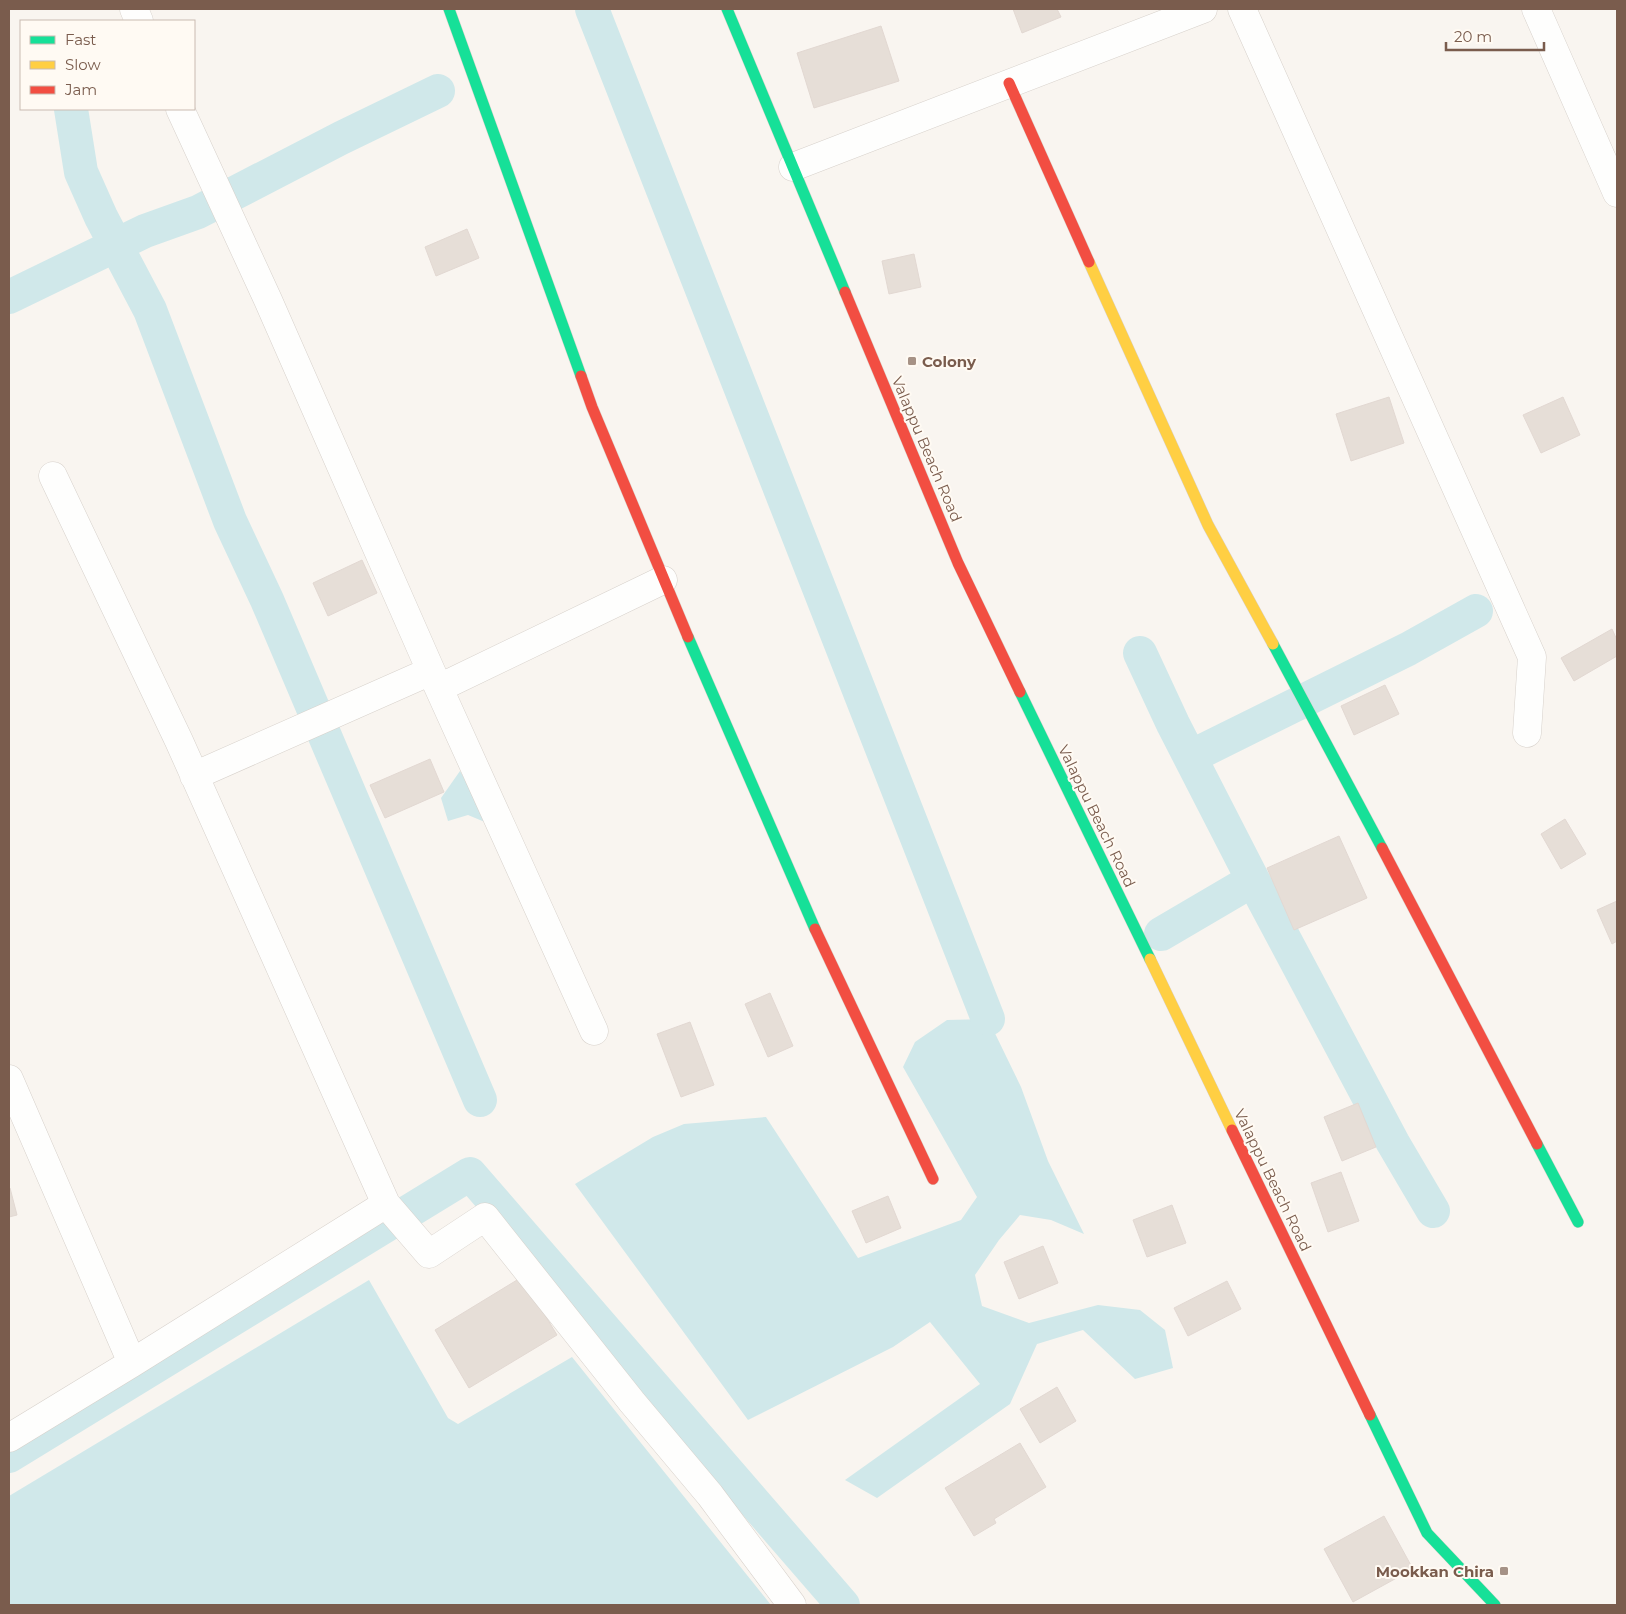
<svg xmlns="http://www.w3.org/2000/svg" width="1626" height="1614" font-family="Montserrat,sans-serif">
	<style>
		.water { fill: #d0e8ea }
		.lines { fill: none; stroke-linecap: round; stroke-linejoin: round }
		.canal { stroke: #d0e8ea; stroke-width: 34 }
		.building { fill: #e6ded7; stroke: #e2d8d2 }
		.street-casing { stroke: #d7d1cb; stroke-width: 29 }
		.fast-casing { stroke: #d9d2cb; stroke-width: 12 }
		.slow-casing { stroke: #d9d2cb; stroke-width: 12 }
		.jam-casing { stroke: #d9d2cb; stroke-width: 12 }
		.street { stroke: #fefefd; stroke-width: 28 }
		.fast { stroke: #16e098; stroke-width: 11 }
		.slow { stroke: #ffcf43; stroke-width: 11 }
		.jam { stroke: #f24e42; stroke-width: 11 }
		.poi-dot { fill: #a69286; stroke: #fffaf3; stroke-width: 2 }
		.labels { text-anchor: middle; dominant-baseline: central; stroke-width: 4; stroke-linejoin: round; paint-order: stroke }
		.poi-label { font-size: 15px; font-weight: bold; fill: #7a5c4d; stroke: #fffaf3; text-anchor: start }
		.street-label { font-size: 15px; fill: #7a5c4d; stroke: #fffaf3 }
	</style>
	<rect width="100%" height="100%" fill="#f9f5f0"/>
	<path class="water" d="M460,771L492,825L468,815L448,821L441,798Z
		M988,1019L1021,1087L1048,1161L1084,1234L1051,1220L1020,1215L999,1240L975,1275L982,1306L1029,1323L1098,1305L1140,1310L1165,1330L1173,1368L1135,1379L1083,1330L1037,1344L1010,1404L877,1498L845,1480L980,1384L930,1322L893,1347L748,1420L575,1184L653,1137L684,1124L766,1117L858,1258L961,1220L977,1197L903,1067L915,1042L947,1020Z
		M369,1280L448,1418L458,1424L572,1357L771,1605H9V1496Z"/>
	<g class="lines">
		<path class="canal" d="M592,9L988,1019
			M71,109L81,172L101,217L150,310L230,521L267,600L480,1100
			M9,297L145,231L198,212L341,138L438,91
			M1140,653L1173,724L1253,880
			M1190,757L1408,649L1476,611
			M1161,934L1253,880L1393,1143L1433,1211
			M9,1456L470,1174L843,1605"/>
	</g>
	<path class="building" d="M1013,9H1057L1061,17L1022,33Z
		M881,26L899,81L814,108L797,53Z
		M467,229L479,258L436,276L425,247Z
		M914,254L921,287L889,294L882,261Z
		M1389,397L1404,443L1351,461L1336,414Z
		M1563,397L1580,435L1541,453L1523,415Z
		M362,560L377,593L328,616L313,583Z
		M1612,629L1617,640V656L1574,681L1561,658Z
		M1385,685L1399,714L1354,735L1341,706Z
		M430,759L444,792L385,818L370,785Z
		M1565,819L1586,854L1561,869L1541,834Z
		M1339,836L1367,898L1294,930L1267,868Z
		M1617,901V941L1612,944L1597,910Z
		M770,993L793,1046L768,1057L745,1004Z
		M690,1022L714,1085L681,1097L657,1034Z
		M1358,1103L1376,1147L1342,1161L1324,1117Z
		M1341,1172L1359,1221L1328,1232L1311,1183Z
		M10,1188L17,1215L9,1217V1189Z
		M888,1196L901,1228L866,1243L852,1211Z
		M1172,1205L1186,1243L1147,1257L1133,1220Z
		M1043,1246L1058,1283L1019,1299L1004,1262Z
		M522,1277L557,1335L469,1388L435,1330Z
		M1227,1281L1241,1309L1188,1336L1174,1308Z
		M1057,1387L1076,1421L1040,1443L1020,1409Z
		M1020,1443L1046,1487L994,1519L996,1523L974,1536L945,1488Z
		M1384,1516L1413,1569L1353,1602L1324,1549Z"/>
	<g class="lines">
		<g class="street-casing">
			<path id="street" d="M134,9L139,21
				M1242,9L1532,657L1527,733
				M1536,9L1617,193
				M180,109L268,300L431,671L594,1031
				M793,167L1203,9
				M53,476L179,741L386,1204
				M439,688L663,580
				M194,776L431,671
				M9,1079L132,1363
				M9,1438L132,1363L386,1204L429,1254L485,1217L632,1402L710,1495L792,1605"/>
		</g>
		<g class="fast-casing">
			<path id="fast" d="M449,9L581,376
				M727,9L845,292
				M688,637L815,929
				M1273,644L1382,848
				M1020,692L1150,959
				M1537,1144L1578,1222
				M1370,1415L1427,1533L1495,1605"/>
		</g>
		<g class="slow-casing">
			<path id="slow" d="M1089,262L1208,525L1273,644
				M1150,959L1232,1130"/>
		</g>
		<g class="jam-casing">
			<path id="jam" d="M1009,83L1089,262
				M845,292L958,563L1020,692
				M581,376L592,407L688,637
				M1382,848L1537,1144
				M815,929L933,1179
				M1232,1130L1370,1415"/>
		</g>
		<use href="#street" class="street"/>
		<use href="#fast" class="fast"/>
		<use href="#slow" class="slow"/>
		<use href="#jam" class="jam"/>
	</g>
	<g class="poi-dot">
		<rect x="907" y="356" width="10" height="10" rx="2.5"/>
		<rect x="1499" y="1566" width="10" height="10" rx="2.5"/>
	</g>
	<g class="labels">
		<g class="poi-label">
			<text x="922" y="361">Colony</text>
			<text x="1494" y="1571" text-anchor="end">Mookkan Chira</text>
		</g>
		<g class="street-label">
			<text transform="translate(927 449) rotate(67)">Valappu Beach Road</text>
			<text transform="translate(1097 816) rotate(64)">Valappu Beach Road</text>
			<text transform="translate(1273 1180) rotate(64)">Valappu Beach Road</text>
		</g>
	</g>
	<rect width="1626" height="1614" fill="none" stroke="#7a5c4d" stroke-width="20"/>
	<rect x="20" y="20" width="175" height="90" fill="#fffaf3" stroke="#cabbb1"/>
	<rect x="30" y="36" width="25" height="8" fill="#16e098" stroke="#cabbb1"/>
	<text x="65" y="45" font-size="15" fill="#7a5c4d">Fast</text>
	<rect x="30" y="61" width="25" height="8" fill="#ffcf43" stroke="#cabbb1"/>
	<text x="65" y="70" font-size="15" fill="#7a5c4d">Slow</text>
	<rect x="30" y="86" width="25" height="8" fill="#f24e42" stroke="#cabbb1"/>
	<text x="65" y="95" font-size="15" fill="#7a5c4d">Jam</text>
	<path d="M1446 42v8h98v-8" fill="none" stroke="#7a5c4d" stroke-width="2.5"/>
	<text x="1454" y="42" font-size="15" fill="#7a5c4d" stroke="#fffaf3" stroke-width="4" paint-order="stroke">20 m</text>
</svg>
